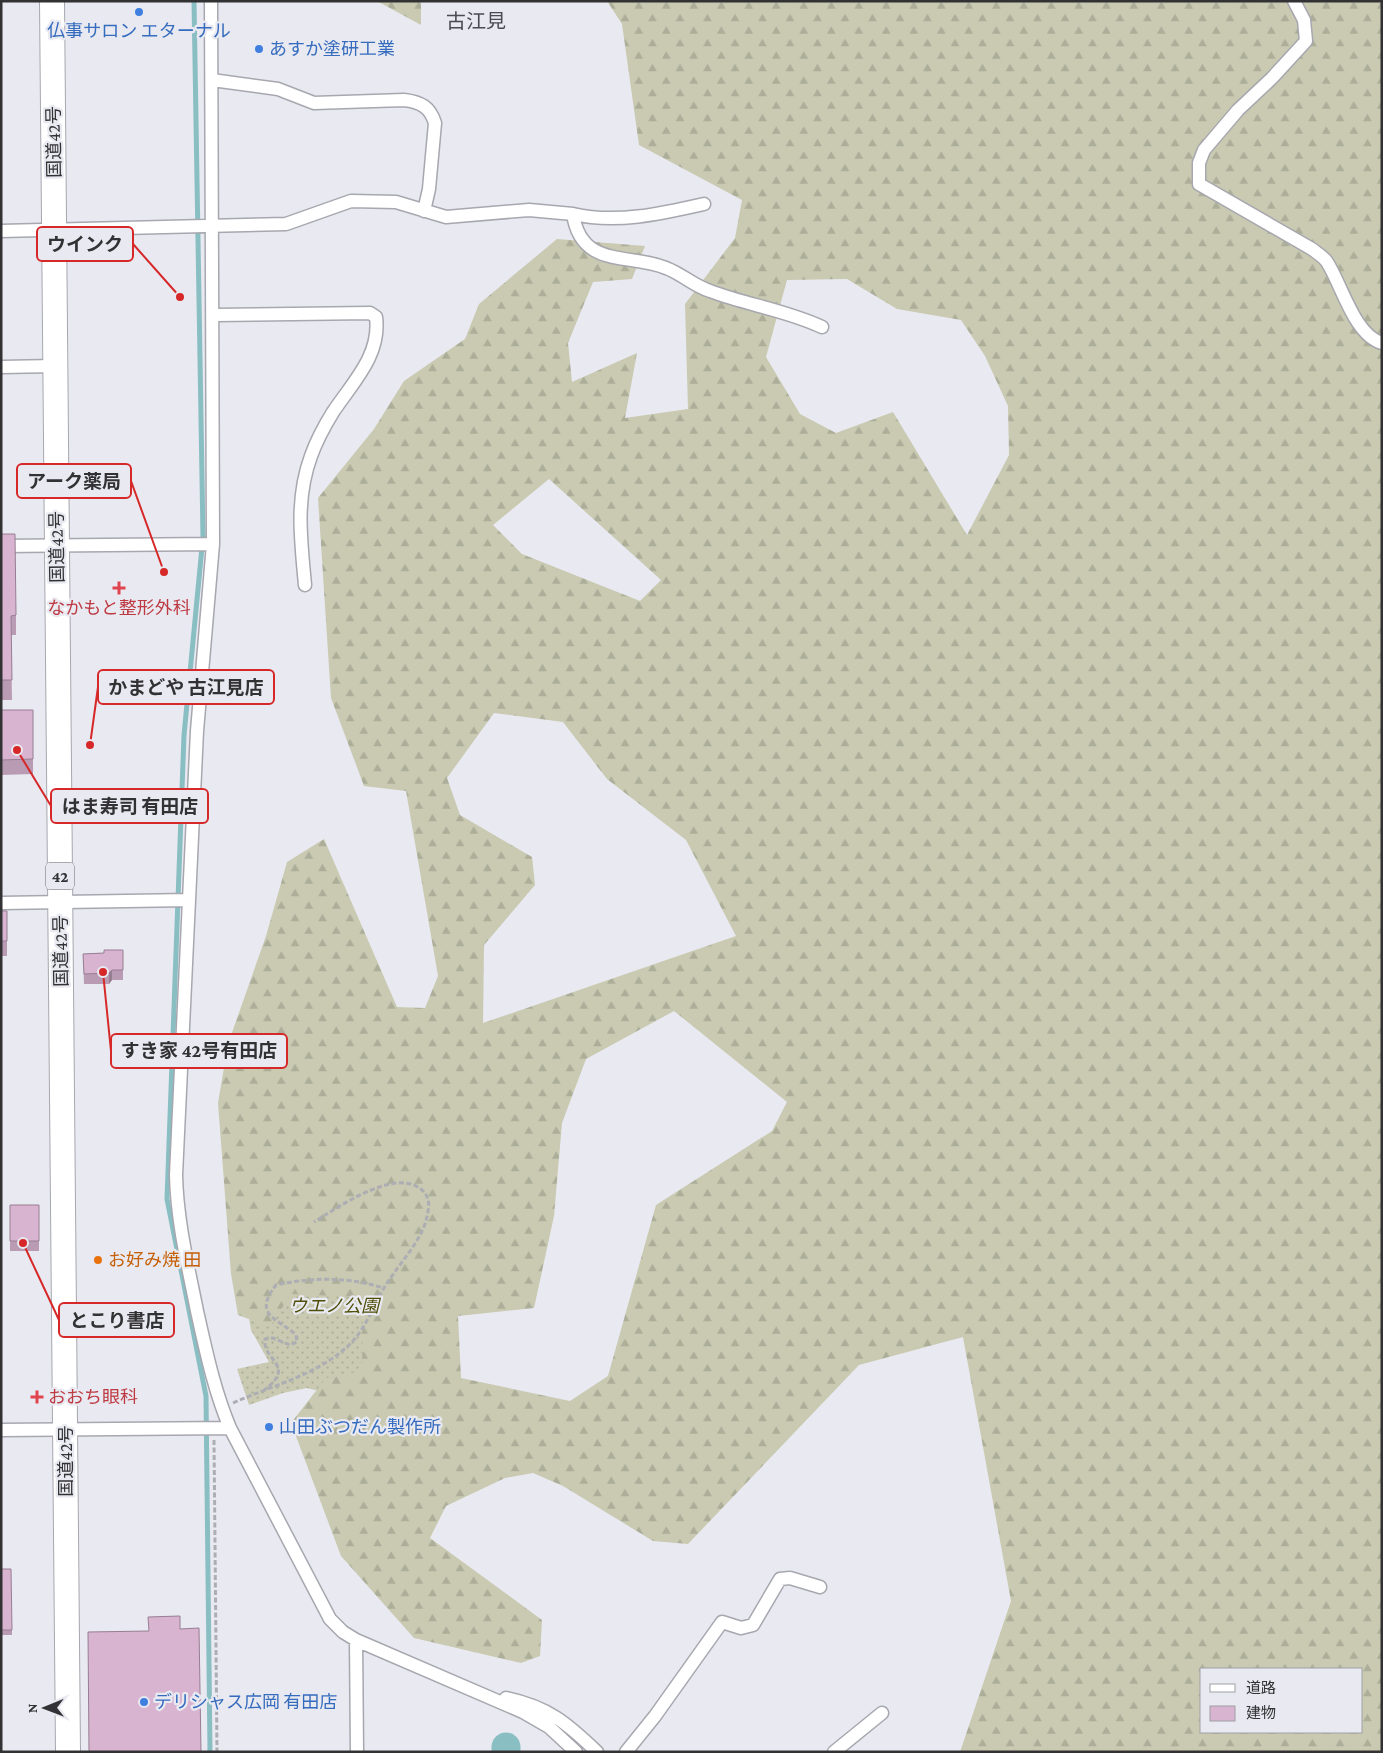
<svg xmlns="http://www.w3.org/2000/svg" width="1383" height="1753" font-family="'Crimson Pro','Noto Sans JP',serif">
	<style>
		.grass { fill: url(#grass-dots) }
		.forest { fill: url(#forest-firs); fill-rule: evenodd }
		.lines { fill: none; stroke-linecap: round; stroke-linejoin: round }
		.stream { stroke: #89bec3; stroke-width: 5 }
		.river { stroke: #89bec3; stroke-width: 29 }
		.street-casing { stroke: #a7a7af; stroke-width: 15 }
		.highway-casing { stroke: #a7a7af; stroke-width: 26 }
		.path { stroke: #adadb4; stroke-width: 3; stroke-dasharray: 5 2.5; stroke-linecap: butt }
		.street { stroke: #fff; stroke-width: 12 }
		.highway { stroke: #fff; stroke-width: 24 }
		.wall { fill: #ba9bb4 }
		.shaded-wall { fill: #977e92 }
		.building { fill: #d8b4d1; stroke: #977e92 }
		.shop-dot { fill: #3f7fe0; stroke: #e9e9f1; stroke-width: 2 }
		.health-dot { fill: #e0444e; stroke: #e9e9f1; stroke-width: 2 }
		.food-dot { fill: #e8710a; stroke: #e9e9f1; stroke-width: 2 }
		.labels { text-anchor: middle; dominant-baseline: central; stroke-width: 4.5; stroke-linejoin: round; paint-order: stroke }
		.shield { fill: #e9e9f1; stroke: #69696d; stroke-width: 1 }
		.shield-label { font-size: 16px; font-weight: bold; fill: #323235 }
		.shop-label { font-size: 18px; fill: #366cbe; stroke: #e9e9f1; text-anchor: start }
		.street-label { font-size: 18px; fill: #323235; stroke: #e9e9f1 }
		.health-label { font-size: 18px; fill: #be3a42; stroke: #e9e9f1 }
		.food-label { font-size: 18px; fill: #c56008; stroke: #e9e9f1; text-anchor: start }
		.park-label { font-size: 18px; font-style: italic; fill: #4f4f08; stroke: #e9e9f1 }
		.quarter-label { font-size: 20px; fill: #4c4b52; stroke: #e9e9f1 }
		.leader { fill: none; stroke: #d62828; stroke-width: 2 }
		.callout-dot { fill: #d62828; stroke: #e9e9f1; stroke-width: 2 }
		.callout { fill: #e9e9f1; stroke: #d62828; stroke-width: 2 }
		.callout-label { font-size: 19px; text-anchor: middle; font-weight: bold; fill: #323235 }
	</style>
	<defs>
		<pattern id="grass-dots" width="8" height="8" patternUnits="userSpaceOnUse" patternTransform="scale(1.25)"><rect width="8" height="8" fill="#c9cab1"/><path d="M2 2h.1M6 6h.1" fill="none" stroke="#adae99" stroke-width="1.8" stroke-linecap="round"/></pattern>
		<pattern id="forest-firs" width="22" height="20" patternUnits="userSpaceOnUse" patternTransform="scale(1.25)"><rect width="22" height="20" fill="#c9cab1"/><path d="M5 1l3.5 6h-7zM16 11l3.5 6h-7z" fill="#adae99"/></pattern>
	</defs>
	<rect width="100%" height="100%" fill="#e9e9f1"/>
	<path class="grass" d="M336,1193L401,1366L323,1392L307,1388L283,1393L249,1405L237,1369L269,1362L251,1330L249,1318Z"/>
	<path class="forest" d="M377,1H421V25Z
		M607,1H1382V1752H960L1011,1601L963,1337L859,1365L688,1544L653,1541L563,1486L533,1473L505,1478L446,1506L430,1538L542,1620L540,1656L521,1663L414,1638L341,1556L291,1423L326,1378L362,1371L363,1297L291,1294L270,1327L238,1315L231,1274L218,1103L228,1044L266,936L287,862L324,839L397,1007L425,1008L438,976L406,791L364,786L331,698L318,498L374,429L404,381L465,339L479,304L557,239L645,246L632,279L593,282L568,343L572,382L637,353L625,418L688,409L685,304L735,238L742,200L639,145L622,24ZM847,279L897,309L961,320L985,356L1008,406L1009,455L967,535L893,412L836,433L800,414L766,357L787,280ZM549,479L661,580L640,601L522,554L493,525ZM494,713L563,722L607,779L686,840L736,936L483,1023L484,945L535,885L532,857L460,815L447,778ZM674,1011L787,1102L772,1131L656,1205L608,1376L570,1401L461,1378L458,1316L534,1308L554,1216L562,1123L586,1059ZM1202,1669H1362V1732H1202Z"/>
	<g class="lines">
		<path class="stream" d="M194,1L203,537L184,735L167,1199L206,1396L210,1752"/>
		<path class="river" d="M506,1747V1752"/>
		<g class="street-casing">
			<path id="street" d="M211,1L213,544L197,731L176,1175C177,1221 188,1266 197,1311C206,1351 214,1390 230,1428L330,1619L343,1632L356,1640L523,1712L549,1727L576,1752
				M1294,1L1304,20L1306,41L1272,78L1238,110L1204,150L1199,163V184L1312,249C1317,253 1324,257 1327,262C1342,285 1354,335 1382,343
				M212,80L278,89L314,103L404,100C421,102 430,107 435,123L429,189L424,211
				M573,214C616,224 660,214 704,204
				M1,231L286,224L351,201L396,202L446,217L529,210L573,214C581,269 630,253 666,268C682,274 694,286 710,291C747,305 786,310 822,327
				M214,315L370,313L376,317C381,355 353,382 333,412C325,425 316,442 311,456C295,500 301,540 305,585
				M1,367L55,366
				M1,546L213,544
				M1,903L189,900
				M1,1430L230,1428
				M356,1640L357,1752
				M506,1698C548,1707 567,1723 597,1752
				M626,1752L655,1716L722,1622L741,1628L753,1625L780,1579L790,1578L820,1587
				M834,1752L882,1713"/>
		</g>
		<g class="highway-casing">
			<path id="highway" d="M52,1L68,1752"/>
		</g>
		<path class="path" d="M263,1391C298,1365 262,1361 265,1339L273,1338L290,1345L297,1342L296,1335C278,1318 252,1316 276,1285C310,1277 351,1277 383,1288
			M233,1403C273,1385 315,1376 348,1346C366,1329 372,1308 384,1288C397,1266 416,1248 425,1224C428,1213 432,1201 424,1192C399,1164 337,1208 314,1222
			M214,1440L217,1752"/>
		<use href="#street" class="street"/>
		<use href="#highway" class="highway"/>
	</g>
	<path class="wall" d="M1,534L16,615V635H11L12,700H1Z
		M1,710H33V774L1,775Z
		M1,911H7V956H1Z
		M123,950V980H112L109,984H84L83,954L104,953Z
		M10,1205H39V1251H10Z
		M1,1569L12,1630V1635H1Z"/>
	<path class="shaded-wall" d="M112,970V980L109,984V973Z"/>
	<path class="building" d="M1,534H15L16,615L11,616L12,680H1Z
		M1,710H33V759L1,760Z
		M1,911H7V941H1Z
		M104,950H123V970H112L109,973L84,974L83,954L104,953Z
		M10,1205H39V1241H10Z
		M1,1569H11L12,1630H1Z
		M180,1616V1629L199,1628L201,1752H89L88,1632L149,1631L148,1617Z"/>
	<g class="shop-dot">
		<circle cx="139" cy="12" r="5"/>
		<circle cx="259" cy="49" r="5"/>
		<circle cx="269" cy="1427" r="5"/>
		<circle cx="144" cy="1702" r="5"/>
	</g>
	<g class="health-dot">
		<path d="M116.5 580.5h5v5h5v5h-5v5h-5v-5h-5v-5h5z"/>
		<path d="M34.5 1389.5h5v5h5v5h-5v5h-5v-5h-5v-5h5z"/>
	</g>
	<circle class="food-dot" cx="98" cy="1260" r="5"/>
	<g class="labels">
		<rect class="shield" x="46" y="862.5" width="28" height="27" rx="4"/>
		<g class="shield-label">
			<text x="60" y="876">42</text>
		</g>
		<g class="shop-label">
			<text x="139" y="31" text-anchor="middle">仏事サロン エターナル</text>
			<text x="269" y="49">あすか塗研工業</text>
			<text x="279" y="1427">山田ぶつだん製作所</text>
			<text x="154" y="1702">デリシャス広岡 有田店</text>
		</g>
		<g class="street-label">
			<text transform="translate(54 142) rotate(-91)">国道42号</text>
			<text transform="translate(57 547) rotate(-91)">国道42号</text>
			<text transform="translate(61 951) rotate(-91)">国道42号</text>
			<text transform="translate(66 1461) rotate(-90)">国道42号</text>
		</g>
		<g class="health-label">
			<text x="119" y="608">なかもと整形外科</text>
			<text x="48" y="1397" text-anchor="start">おおち眼科</text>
		</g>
		<g class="food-label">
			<text x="108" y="1260">お好み焼 田</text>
		</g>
		<g class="park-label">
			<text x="334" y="1306">ウエノ公園</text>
		</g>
		<g class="quarter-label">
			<text x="476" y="21">古江見</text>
		</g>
	</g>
	<path class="leader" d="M180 297L133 244M164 572L131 481M90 745L98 687M17 750L51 806M103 972L111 1051M23 1243L59 1320"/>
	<g class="callout-dot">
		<circle cx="180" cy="297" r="5"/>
		<circle cx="164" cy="572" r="5"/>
		<circle cx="90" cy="745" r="5"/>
		<circle cx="17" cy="750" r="5"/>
		<circle cx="103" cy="972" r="5"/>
		<circle cx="23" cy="1243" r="5"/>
	</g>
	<g class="callout">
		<rect x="37" y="227" width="96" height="34" rx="5"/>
		<rect x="17" y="464" width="114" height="34" rx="5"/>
		<rect x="98" y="670" width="176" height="34" rx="5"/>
		<rect x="51" y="789" width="157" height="34" rx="5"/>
		<rect x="111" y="1034" width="176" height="34" rx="5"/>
		<rect x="59" y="1303" width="115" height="34" rx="5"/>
	</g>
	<g class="callout-label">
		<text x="85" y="251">ウインク</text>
		<text x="74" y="488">アーク薬局</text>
		<text x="186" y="694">かまどや 古江見店</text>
		<text x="130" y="813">はま寿司 有田店</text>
		<text x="199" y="1057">すき家 42号有田店</text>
		<text x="117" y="1327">とこり書店</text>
	</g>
	<rect width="1383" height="1753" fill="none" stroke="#323235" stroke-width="5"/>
	<rect x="1200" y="1668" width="162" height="65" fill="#e9e9f1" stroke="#a0a0a6"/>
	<rect x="1210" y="1684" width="25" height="8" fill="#ffffff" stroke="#a0a0a6"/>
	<text x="1246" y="1693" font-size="15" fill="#323235">道路</text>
	<rect x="1210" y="1706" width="25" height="15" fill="#d8b4d1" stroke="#a0a0a6"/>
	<text x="1246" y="1718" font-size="15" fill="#323235">建物</text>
	<g transform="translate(45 1708) rotate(269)" stroke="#e9e9f1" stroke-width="4" paint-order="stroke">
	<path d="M0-4L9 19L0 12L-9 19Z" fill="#323235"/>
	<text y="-8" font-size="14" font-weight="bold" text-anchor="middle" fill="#323235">N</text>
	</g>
</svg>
